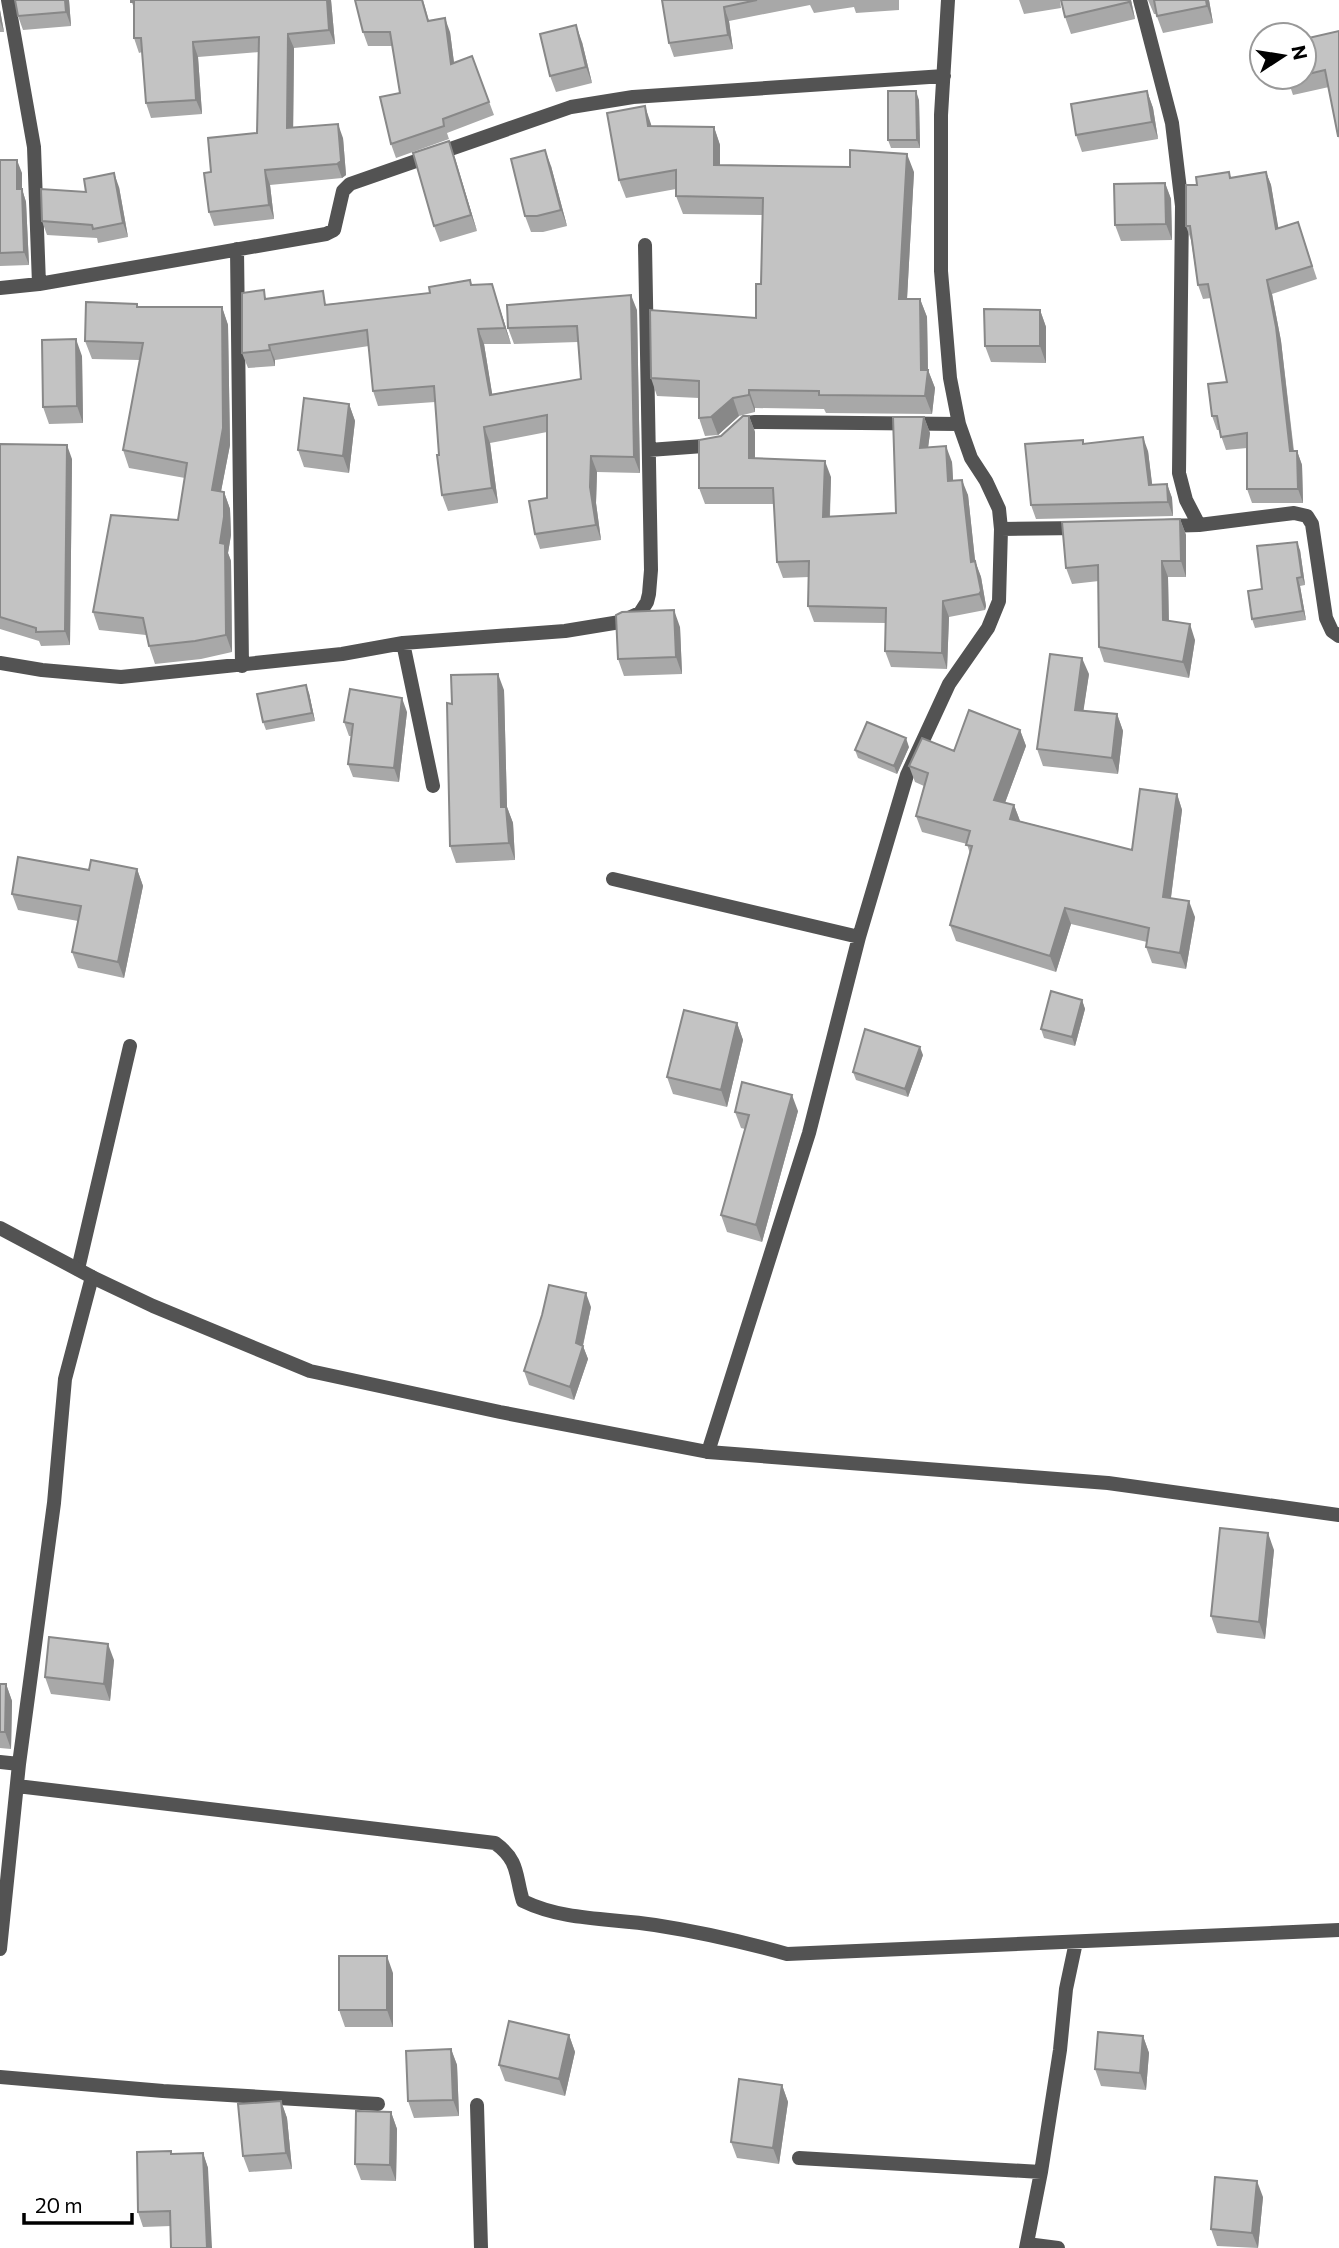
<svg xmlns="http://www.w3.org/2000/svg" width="1339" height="2248" font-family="Commissioner,sans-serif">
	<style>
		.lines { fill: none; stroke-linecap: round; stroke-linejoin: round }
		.minor { stroke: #535353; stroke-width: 14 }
		.tertiary { stroke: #535353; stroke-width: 14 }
		.wall { fill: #a8a8a8 }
		.shaded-wall { fill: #888 }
		.building { fill: #c3c3c3; stroke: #888; stroke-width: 2 }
	</style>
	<rect width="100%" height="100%" fill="#fff"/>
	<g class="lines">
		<path class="minor" d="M8,0L34,147L39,284
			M1140,0L1172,123L1182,206L1179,473L1186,500L1199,525
			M237,249L242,666
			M0,288L39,284L326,234L334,230L343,191L350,184L571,107L633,97L944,76
			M738,429L747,423L755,422L959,424
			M649,450L717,445
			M1164,526L1199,525L1294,513L1307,516L1312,524L1326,618L1332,631L1339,636
			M1001,529L1080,528
			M403,643L433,786
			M0,663L42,670L121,677L342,654L403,643L565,631L620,622L640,613L647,602L649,594L651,570L645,245
			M613,879L859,937
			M78,1269L130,1046
			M708,1452L809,1133L859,937L907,775L949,684L988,628L999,601L1001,529L999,509L986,481L971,458L959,424L950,378L941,271V115L948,0
			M0,1762L19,1764
			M17,1786L495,1843C520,1861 515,1876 523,1901C564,1921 611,1918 655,1925C700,1932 744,1942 787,1954L1339,1930
			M0,1949L19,1764L54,1503L65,1379L92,1277
			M0,2077L163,2091L378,2104
			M477,2105L481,2248
			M799,2158L1041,2172
			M1027,2244L1058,2248
			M1026,2248L1041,2172L1060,2050L1066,1989L1076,1942"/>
		<path class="tertiary" d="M0,1228L92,1277L153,1306L310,1371L500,1412L708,1452L1108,1483L1339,1515"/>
	</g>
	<path class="wall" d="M69,0L71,26L23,30L18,16Z
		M131,0H331L335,44L294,48L293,128L343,138L346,175L342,178L270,185L274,219L214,226L209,212L211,172L257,133L259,52L198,57L202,114L151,118L146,103L142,52L139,53L134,38V8Z
		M423,0L429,21L450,32L454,63L472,56L494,115L447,133L449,139L396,158L391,144L400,93L392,46H368L363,32Z
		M662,0H899V10L856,13L854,7L814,13L810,5L729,21L733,49L674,57L669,43Z
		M1019,0H1060L1061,8L1024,14Z
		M1131,0L1135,19L1071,34L1065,17Z
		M1148,0H1209L1213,23L1163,33L1156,14H1154Z
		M0,10L4,32H0Z
		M1339,31V139L1329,87L1293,95L1287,77H1304V39Z
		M582,42L592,83L556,92L550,76Z
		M1147,91L1153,108L1158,139L1082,152L1076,135Z
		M919,100L920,148H891L888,140Z
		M652,126L714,127L720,145V165L914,172L907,299H920L927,317L928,370L935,388L932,414L826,413L824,409L755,408V412L739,416L718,435L705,436L699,418V398L657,396L651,378L756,318L761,284L763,215L683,214L676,196V189L626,198L619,180Z
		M449,141L477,231L440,242L434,226Z
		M0,160L22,173V189L26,202L29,265L0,266Z
		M551,166L567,226L543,232H531L525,216Z
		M1266,172L1271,185L1278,228L1298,222L1317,279L1272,294L1281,341L1294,451H1297L1302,465L1303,503H1252L1247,489V448L1226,450L1219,430H1217L1212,416L1227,382L1211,298L1203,299L1198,285L1191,240L1186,226L1197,185Z
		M1165,183L1171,199L1172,240L1121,241L1115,225Z
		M119,187L128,237L98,243L97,238L47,235L42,221L86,192Z
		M470,280L472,285L492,284L511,344H484L492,394L581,379L578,342L514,344L508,328L637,310L640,473L597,472L596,503L601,540L540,549L535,534L547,498V432L490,443L498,503L448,511L442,495L435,402L378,406L373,391L369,346L275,360V366L248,368L242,353L267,299L328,304L430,293Z
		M137,304L138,307H222L228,325L230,445L221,491L224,492L230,509L231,535L228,553L231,561L232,652L201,659L155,664L149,646L146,635L99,630L93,612L178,520L185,478L129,468L123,450L140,360L92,359L85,341Z
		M1040,310L1046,327V363L991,362L985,346Z
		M82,356L83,423L49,424L43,407Z
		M349,404L355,421L349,473L304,467L298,450Z
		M749,416L755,432V458L831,477L830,517L896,513L924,417L930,433L928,447L952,462L953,480L968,495L975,561L981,577L986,606L985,610L949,617L947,669L891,667L885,651L886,623L814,622L808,606L809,577L783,578L777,562L774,504H705L699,488L721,436Z
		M1083,440L1084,444L1148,451L1152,485L1167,484L1172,498L1173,516L1036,519L1031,505Z
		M0,444L72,459L70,645L41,646L39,641L0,629Z
		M1180,519L1186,535V577H1168L1169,621L1195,640L1189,678L1104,662L1099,647V581L1072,584L1066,568Z
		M1300,550L1305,585L1300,586L1306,620L1255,628L1252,619L1262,589Z
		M680,627L682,674L624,676L618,659Z
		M1089,674L1083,711L1117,714L1123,731L1118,774L1043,766L1037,749Z
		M504,690L507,807L513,823L515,860L456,863L450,846L452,704Z
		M309,693L315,721L266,730L263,722Z
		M407,712L399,782L353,777L348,764L351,736H349L344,722Z
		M1020,730L1026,746L1005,803L1014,805L1020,821L1132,850L1177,794L1182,810L1171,898L1195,917L1186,969L1152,963L1146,947L1147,942L1071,924L1056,972L956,941L950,925L970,854L967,844L922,832L916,816L924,786L915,782L909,766Z
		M909,747L897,774L858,758L855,750Z
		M137,869L143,886L124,978L78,968L72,952L78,921L18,910L12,894L89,870Z
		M1082,1000L1085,1009L1075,1046L1044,1038L1041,1029Z
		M737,1023L743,1040L727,1107L673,1094L667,1077Z
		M923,1055L908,1097L856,1080L853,1072Z
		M798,1111L762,1242L727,1232L721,1215L745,1129L741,1128L735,1112Z
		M591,1307L583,1346L588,1359L574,1400L529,1385L524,1371Z
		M1274,1550L1265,1639L1217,1633L1211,1616Z
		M114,1660L110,1701L51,1694L45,1677Z
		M0,1684H6L12,1701L11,1749L0,1748Z
		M393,1973V2027H345L339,2010Z
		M569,2035L575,2052L565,2096L505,2081L499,2065Z
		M1143,2036L1149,2053L1146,2090L1101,2086L1095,2069Z
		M451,2049L457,2065L459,2116L414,2118L408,2101Z
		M782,2085L788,2102L779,2164L737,2158L731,2142Z
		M281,2101L287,2118L292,2169L249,2172L243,2156Z
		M391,2112L397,2129L396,2181L361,2180L355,2164Z
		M171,2151L172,2154L203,2153L208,2168L171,2226L143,2227L138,2212Z
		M1263,2197L1258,2248L1217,2246L1211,2229Z"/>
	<path class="shaded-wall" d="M65,0H69L71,26L66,12Z
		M327,0H331L335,44L329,30Z
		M1128,0H1131L1135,19Z
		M1206,0H1209L1213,23L1207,6Z
		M724,7L729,21L733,49L728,35Z
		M0,10L4,32L0,21Z
		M445,18L450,32L456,78L451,64Z
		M576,25L582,42L592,83L586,67Z
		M288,34L294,48L293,142L287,128Z
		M193,42L198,57L202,114L196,100Z
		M916,91L919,100L920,148L917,140Z
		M1147,91L1153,108L1158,139L1152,122Z
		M645,106L651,124L655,144L648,126Z
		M338,124L343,138L346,175L342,178L337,164Z
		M714,127L720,145V183L714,165Z
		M449,141L455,158L477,231L471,215Z
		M545,150L551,166L567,226L561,210Z
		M907,154L914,172L906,317L899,299Z
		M17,160L22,173V189L26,202L29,265L24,252L17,189Z
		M265,170L270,185L274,219L269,205Z
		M1266,172L1271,185L1281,243L1276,229Z
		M114,173L119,187L128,237L123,223Z
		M1165,183L1171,199L1172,240L1166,224Z
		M1267,280L1272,294L1281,341L1295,465L1290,451Z
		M492,284L497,300L511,344L505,328Z
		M631,295L637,310L640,473L634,457Z
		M920,299L927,317L928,376V370L935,388L932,414L925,396L921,370Z
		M222,307L228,325L230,445L218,507L212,490Z
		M1040,310L1046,327V363L1040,346Z
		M478,329L484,344L495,411L490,395Z
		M76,339L82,356L83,423L77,406Z
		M269,345L275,360V366L270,350Z
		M749,390L755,408V412L749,395Z
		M733,398L739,416L718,435L711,417Z
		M349,404L355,421L349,473L343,456Z
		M749,416L755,432V474L749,458Z
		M924,417L930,433L926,464L920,448Z
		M484,427L490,443L498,503L492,488Z
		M1143,437L1148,451L1154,499L1149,485Z
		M67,445L72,459L70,645L65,631Z
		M946,446L952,462L954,497L948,481Z
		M1297,451L1302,465L1303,503L1298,489Z
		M591,456L597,472L596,503L601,540L596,525L590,487Z
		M825,461L831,477L829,533L823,517Z
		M962,480L968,495L977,578L971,562Z
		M1167,484L1172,498L1173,516L1168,502Z
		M224,492L230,509L231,535L228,553L231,561L232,652L226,635L220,543Z
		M1180,519L1186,535V577L1181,561Z
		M1297,542L1300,550L1305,585L1302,577Z
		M975,561L981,577L986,606L985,610L979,594Z
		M1162,561L1168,577L1169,635L1163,620Z
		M1297,578L1300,586L1306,620L1303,611Z
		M943,601L949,617L947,669L942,653Z
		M674,610L680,627L682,674L676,657Z
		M1190,624L1195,640L1189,678L1183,662Z
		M1082,658L1089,674L1081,727L1075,710Z
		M498,674L504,690L507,807L513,823L515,860L509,843L501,807Z
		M306,685L309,693L315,721L312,713Z
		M402,698L407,712L399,782L394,768Z
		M1117,714L1123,731L1118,774L1112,758Z
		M1020,730L1026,746L1000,816L994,800Z
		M906,738L909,747L897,774L894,766Z
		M1177,794L1182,810L1169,912L1163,897Z
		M1014,805L1020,821L1010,819Z
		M137,869L143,886L124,978L118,962Z
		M1189,901L1195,917L1186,969L1180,953Z
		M1065,908L1071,924L1056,972L1050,956Z
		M1082,1000L1085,1009L1075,1046L1072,1037Z
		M737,1023L743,1040L727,1107L721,1090Z
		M920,1047L923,1055L908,1097L905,1089Z
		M792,1095L798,1111L762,1242L756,1225Z
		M586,1293L591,1307L582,1349L583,1346L588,1359L574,1400L570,1387L576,1343Z
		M1268,1533L1274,1550L1265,1639L1259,1622Z
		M108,1644L114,1660L110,1701L104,1684Z
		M6,1684L12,1701L11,1749L5,1732Z
		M387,1956L393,1973V2027L387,2010Z
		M569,2035L575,2052L565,2096L559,2079Z
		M1143,2036L1149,2053L1146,2090L1140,2073Z
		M451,2049L457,2065L459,2116L453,2100Z
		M782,2085L788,2102L779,2164L773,2148Z
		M281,2101L287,2118L292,2169L286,2153Z
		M391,2112L397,2129L396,2181L390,2165Z
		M203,2153L208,2168L212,2248H207Z
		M1257,2181L1263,2197L1258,2248L1252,2233Z"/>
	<path class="building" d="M15,0H65L66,12L18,16Z
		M131,0H327L329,30L288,34L287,128L338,124L341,161L337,164L265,170L269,205L209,212L204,173L211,172L208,138L257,133L259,37L193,42L196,100L146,103L141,38H134V2H131Z
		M355,0H422L428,21L445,18L451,64L472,56L489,102L443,119L444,126L391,144L380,97L400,93L390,32H363Z
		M662,0H757L724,7L728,35L669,43Z
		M1061,0H1128L1129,2L1065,17Z
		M1154,0H1206L1207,6L1157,16Z
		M576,25L586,67L550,76L540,34Z
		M1339,31V136H1338L1325,70L1304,75V39Z
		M888,91H916L917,140H888Z
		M1147,91L1152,122L1076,135L1071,104Z
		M645,106L648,126L714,127V165L850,167V150L907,154L899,299H920L921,370H928L925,396L819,395V391L749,390V395L733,398L711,417L699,418V381L651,378L650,310L756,318V284H761L763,198L676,196V170L619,180L607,113Z
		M449,141L471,215L434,226L413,153Z
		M545,150L561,210L537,216H525L511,159Z
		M0,160H17V189H22L24,252L0,253Z
		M1229,172L1230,178L1266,172L1276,229L1298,222L1312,266L1267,280L1276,327L1290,451H1297L1298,489H1247V433L1221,437L1217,416H1212L1208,384L1227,382L1208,284L1198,285L1190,226H1186V185H1197L1196,177Z
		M114,173L123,223L93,229L92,225L42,221L41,189L86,192L84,179Z
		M1165,183L1166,224L1115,225L1114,184Z
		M470,280L471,285L492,284L505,328L478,329L490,395L581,379L577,326L508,328L507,305L631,295L634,457L591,456L590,487L596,525L535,534L529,501L547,498V415L484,427L492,488L442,495L437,455H439L434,386L373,391L367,330L269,345L270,350L242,353V293L264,290L265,299L323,291L325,305L430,293L429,287Z
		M86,302L137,304V307H222L223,428L212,490L224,492V517L220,543L225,544L226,635L195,641L149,646L143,618L93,612L111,515L178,520L187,463L123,450L143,343L85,341Z
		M984,309L1040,310V346H985Z
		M76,339L77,406L43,407L42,340Z
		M304,398L349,404L343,456L298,450Z
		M743,416H749V458L825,461L823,517L896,513L893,417H924L920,448L946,446L948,481L962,480L971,562L975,561L981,591L979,594L943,601L942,653L885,651L886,608L808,606L809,561L777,562L773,488H699V440L721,436Z
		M1143,437L1149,485L1167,484L1168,502L1031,505L1025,444L1083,440V444Z
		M0,444L67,445L65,631L36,632V628L0,617Z
		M1180,519L1181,561H1162L1163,620L1190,624L1183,662L1099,647L1098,565L1066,568L1062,522Z
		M1297,542L1302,577L1297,578L1303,611L1252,619L1248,591L1262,589L1257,546Z
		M674,610L676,657L618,659L616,615L622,612Z
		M1050,654L1082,658L1075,710L1117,714L1112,758L1037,749Z
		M498,674L501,807H506L509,843L450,846L447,703L452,704L451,675Z
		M306,685L312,713L263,722L257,694Z
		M350,689L402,698L394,768L348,764L353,724L344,722Z
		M969,710L1020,730L994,800L1014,805L1010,819L1132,850L1140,789L1177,794L1163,897L1189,901L1180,953L1146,947L1149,928L1065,908L1050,956L950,925L972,846L966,845L970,831L916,816L928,773L909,766L922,738L954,751Z
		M867,722L906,738L894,766L855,750Z
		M18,857L89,870L91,860L137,869L118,962L72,952L81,906L12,894Z
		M1051,991L1082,1000L1072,1037L1041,1029Z
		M684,1010L737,1023L721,1090L667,1077Z
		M865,1029L920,1047L905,1089L853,1072Z
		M742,1082L792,1095L756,1225L721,1215L749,1115L735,1112Z
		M549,1285L586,1293L576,1343L583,1346L570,1387L524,1371L542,1315Z
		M1220,1528L1268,1533L1259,1622L1211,1616Z
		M49,1637L108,1644L104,1684L45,1677Z
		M0,1684H6L5,1732H0Z
		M339,1956H387V2010H339Z
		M509,2021L569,2035L559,2079L499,2065Z
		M1098,2032L1143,2036L1140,2073L1095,2069Z
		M451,2049L453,2100L408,2101L406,2051Z
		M739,2079L782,2085L773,2148L731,2142Z
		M281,2101L286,2153L243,2156L238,2104Z
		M356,2111L391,2112L390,2165L355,2164Z
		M171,2151V2154L203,2153L207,2248H171L170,2211L138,2212L137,2152Z
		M1215,2177L1257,2181L1252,2233L1211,2229Z"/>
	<g transform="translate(1283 56) rotate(78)"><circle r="33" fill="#ffffff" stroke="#999999" stroke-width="2"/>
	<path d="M0-5L12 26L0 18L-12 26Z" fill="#000000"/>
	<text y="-10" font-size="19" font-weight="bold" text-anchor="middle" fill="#000000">N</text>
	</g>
	<path d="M24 2213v10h108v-10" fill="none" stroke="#000000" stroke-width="3.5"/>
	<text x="35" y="2213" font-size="21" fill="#000000" stroke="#ffffff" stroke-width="5" paint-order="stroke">20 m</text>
</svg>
